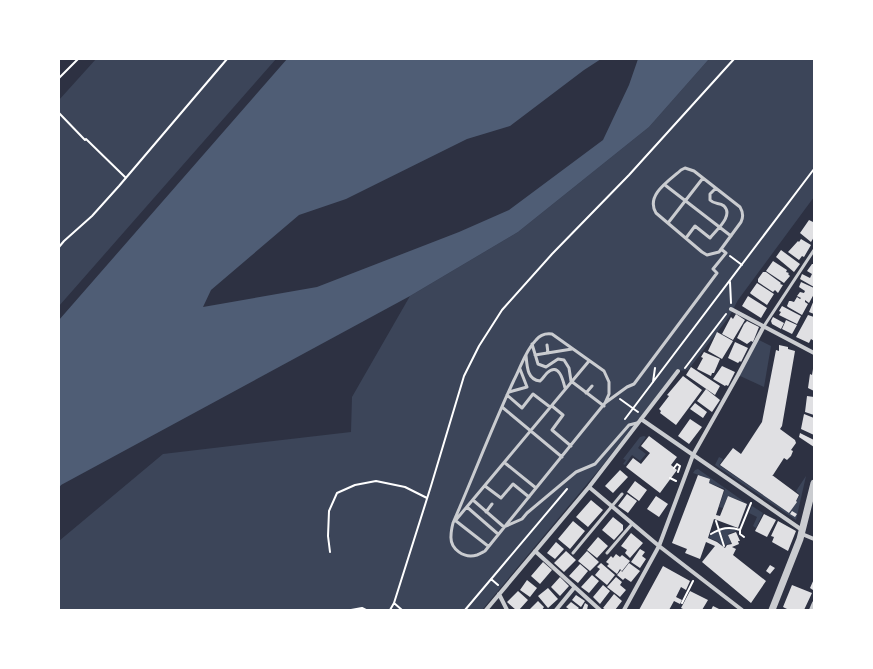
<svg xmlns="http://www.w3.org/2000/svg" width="873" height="669" font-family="'Alegreya Sans',sans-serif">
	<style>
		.green { fill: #3c4559 }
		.water { fill: #4f5d75 }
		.building { fill: #e0e0e3 }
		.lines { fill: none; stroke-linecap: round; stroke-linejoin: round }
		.path { stroke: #fff; stroke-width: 2 }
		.service { stroke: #caccd0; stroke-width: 3 }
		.minor { stroke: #caccd0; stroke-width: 4 }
		.tertiary { stroke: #caccd0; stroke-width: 7 }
	</style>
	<rect width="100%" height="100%" fill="#2d3142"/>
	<path class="green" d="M96,59H276L59,306V100Z
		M709,59H814V197L738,300L729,317L688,370L676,371L602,466L482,610H59V541L163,454L351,432L352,397L410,296L518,232L649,127Z
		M757,339L771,346L764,387L738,375Z
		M644,436L646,437L638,448L646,454L640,461L632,455L625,465L623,464L626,460L623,459L640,437Z
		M719,457L723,459L719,465L789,513L800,495L796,491L806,476L796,520L715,465Z
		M698,469L746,503L728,496L723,508L719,507L725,489L709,483L710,479L693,473L695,470Z
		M752,506L763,513L756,528L753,526L757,517L749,513Z
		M727,528L736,529V531L728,534L731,543L725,545L720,530Z
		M719,530L723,546L717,541L709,538L710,535Z"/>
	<path class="water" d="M287,59H601L584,70L510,126L467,139L346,199L299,215L211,290L203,307L317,287L459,232L509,210L603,140L629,85L638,59H709L649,127L518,232L410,296L61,485L59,488V320Z"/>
	<path class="building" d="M809,220L813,222L814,220V237L811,242L800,233Z
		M801,239L811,245L804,257L802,256L799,260L788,252L798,241L799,242Z
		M781,250L800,264L794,272L776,257Z
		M773,261L787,270L786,272L789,273L788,274L790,276L784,283L766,271Z
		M812,264H814V287L800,279L802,274L810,278L812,274L807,271Z
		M763,272H766L781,283L780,284L783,285L778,293L775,290L773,292L758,282V279Z
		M801,282L814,288V294L809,303L805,300V302L808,304L802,315L788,307L787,306L789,301H791L794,302L797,297L800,299L801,298L797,296L800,292L804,293L805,291L799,287Z
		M757,283L774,294L767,305L751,294L750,293Z
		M748,296L767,308L761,318L742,306Z
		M814,300V314L809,312Z
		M782,306L801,316L797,324L779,315L781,312L779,311Z
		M736,314L745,320L733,340L722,334L731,317L733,319Z
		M808,315L814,317V341L811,339L809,343L796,337Z
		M773,317L784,323L781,329L772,324L771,321Z
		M786,320L797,325L792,334L782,329Z
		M747,321L759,327L753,342L751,341L747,344L737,338L744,324Z
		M717,332L733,341L722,359L708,351Z
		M735,342L748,348L741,362L740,361L738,363L728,358Z
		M779,345L788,347V349L795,351L782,426L780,429L795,440L796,443L791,450L793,451L791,456L787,460L784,458L773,475H772L799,495L796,501L797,502L789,513L720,465L733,448L741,454L762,422L776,350L779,351Z
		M704,352L720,359L714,373H712L711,376L697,369L703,358L701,357Z
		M722,366L735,372L728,386L726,385L725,386L713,379Z
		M691,367L720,386L715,395L686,375Z
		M813,369H814V391L808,388L810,374L812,375Z
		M683,376L702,390L676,425L660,413L661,411L659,409L669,396L667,395Z
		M706,389L720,400L712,412L697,401Z
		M807,396L814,397V415L805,412Z
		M695,403L707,412L703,418L690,409Z
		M804,414L814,418V435L801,429Z
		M690,419L702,427L689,444L678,436Z
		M800,433L814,440V447L799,437Z
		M649,436L677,457L671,465L677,470L660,493L626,467L633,458L641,464L650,453L641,446Z
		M620,470L628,477L613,493L605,486Z
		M698,475L710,479L709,483L724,490L716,515L720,516L728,496L747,504L738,528L714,519L708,538L717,542L725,548L727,545L732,544L728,535L736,532L740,541H738L739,544L732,547L736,549L733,555L766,581L751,603L702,562L715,546L706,542L700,559L685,553L687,549L672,543Z
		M635,481L647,490L639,501L627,492Z
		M627,494L637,501L628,513L618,506Z
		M656,496L668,504L659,517L647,509Z
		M591,500L603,510L588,527L576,517Z
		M792,511L797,514L795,517L790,514Z
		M764,514L776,520L767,537L755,531Z
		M613,517L623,525V530L614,540L602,530Z
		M573,521L585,531L570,549L558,539Z
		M778,521L796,531L788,551L772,542L774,537L771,536Z
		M631,533L643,543L630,558L625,553L627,550L621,546Z
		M598,537L608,546L597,558L587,550Z
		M556,542L564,549L555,559L547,553Z
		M640,549L645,552L642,556L646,559L640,568L631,562Z
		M566,551L576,560L564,572L554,563Z
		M587,551L599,562L590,571L578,561Z
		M616,554L620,557L622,555L630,561L622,571L620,569L617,574L607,566L609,564L606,562L611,556L613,558Z
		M543,562L552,570L540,584L531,576Z
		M601,563L615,575L607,585L595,575L600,569L597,567Z
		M629,563L640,571L631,582L625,578L623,580L617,575L621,570L622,572Z
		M580,564L588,571L578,583L569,576Z
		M770,565L775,568L770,574L766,571Z
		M663,566L690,581L686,590L681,587L676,597L682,600L680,604L674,601L669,610H639Z
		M592,575L599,581L589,593L581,587Z
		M560,577L569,586L560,596L551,587Z
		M616,577L622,582L620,585L626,590L620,597L607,587Z
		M814,579V588L813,590L810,588Z
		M527,580L537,588L530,597L520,590Z
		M603,585L610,591L600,604L593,597Z
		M792,585L812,593L804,610H789L783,607Z
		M548,588L558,599L548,608L538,596Z
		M518,591L528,600L519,610H516L507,602Z
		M690,591L708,600L702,610H685L681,608Z
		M614,594L622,601L615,610H606L603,608Z
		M576,595L585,601L581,607L572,600Z
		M538,601L544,607L542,610H531L530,609Z
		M571,602L579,608L577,610H570L566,607Z
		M585,603L588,605L587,610H582Z
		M713,606L721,610H711Z"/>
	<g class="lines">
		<path class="path" d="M59,78L78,59
			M59,113L85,140L86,139L126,178
			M59,247L64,241L92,216L119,186L227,59
			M730,256L742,265
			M730,282L731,303
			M685,368L726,314
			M653,382L655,368
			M620,399L638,412
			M625,419L814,169
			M674,468L677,464L680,466L678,472
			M670,478L676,481
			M716,521L724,546
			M740,530V534L744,537
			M711,534C721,528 729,526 740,530L751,503
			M330,552L328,536L329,511L337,493L355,485L376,481L405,487L427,498
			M491,579L498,585
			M394,603L402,610
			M682,603L693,581
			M351,610L362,608L366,610
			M390,610L394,603L431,486L464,376L479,346L502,310L552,254L629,175L734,59
			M465,610L567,489"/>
		<path class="service" d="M685,168L694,171L740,207C743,212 744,216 741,222L719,252L707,255L702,252L656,213C645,195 670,180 681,170Z
			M665,185L731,236
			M668,223L703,178
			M686,238L695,226L710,238C716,230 734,216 724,206C719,202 715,205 710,200V194L716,188
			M764,326L814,250
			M532,344L538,364L546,367L558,359L564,360L569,368L571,381L604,406
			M547,345L548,353
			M526,355C527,366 527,380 540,381C543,379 544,376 547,373C559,362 563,380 565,388
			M535,355L572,349
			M509,392L527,387L520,369
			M586,393L592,386
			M507,395L522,408L533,394L550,407
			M605,403L609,394V382L604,371L552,334C545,333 540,335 536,340C525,351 521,367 514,380C492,427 474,475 453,523C452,527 451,531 451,536C450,549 464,559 477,555C480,554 483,552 485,551L605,403L627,387L634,384L717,273L713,269L726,253L721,249
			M552,406L563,415L552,430L571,446
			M502,407L562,457
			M505,463L536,488
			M485,486L501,498L513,484L529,497
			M473,500L504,527L522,519L527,513L576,472L595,464L629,425L637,423
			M467,507L498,534
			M486,512L492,504
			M455,521L589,361
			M456,521L488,546
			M573,553L622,494
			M607,553L632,524"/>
		<path class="minor" d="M731,309L814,353
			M641,419L802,530
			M589,487L659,546L742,610
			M802,534L814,539
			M535,551L600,610
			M499,594L507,610
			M486,610L589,487L678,371
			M556,610L574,588
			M624,610L659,546L693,455L738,375L764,326
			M811,610L814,603"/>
		<path class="tertiary" d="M772,610L800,539L814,483"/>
	</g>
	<rect width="873" height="669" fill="none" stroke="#ffffff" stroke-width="120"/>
</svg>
